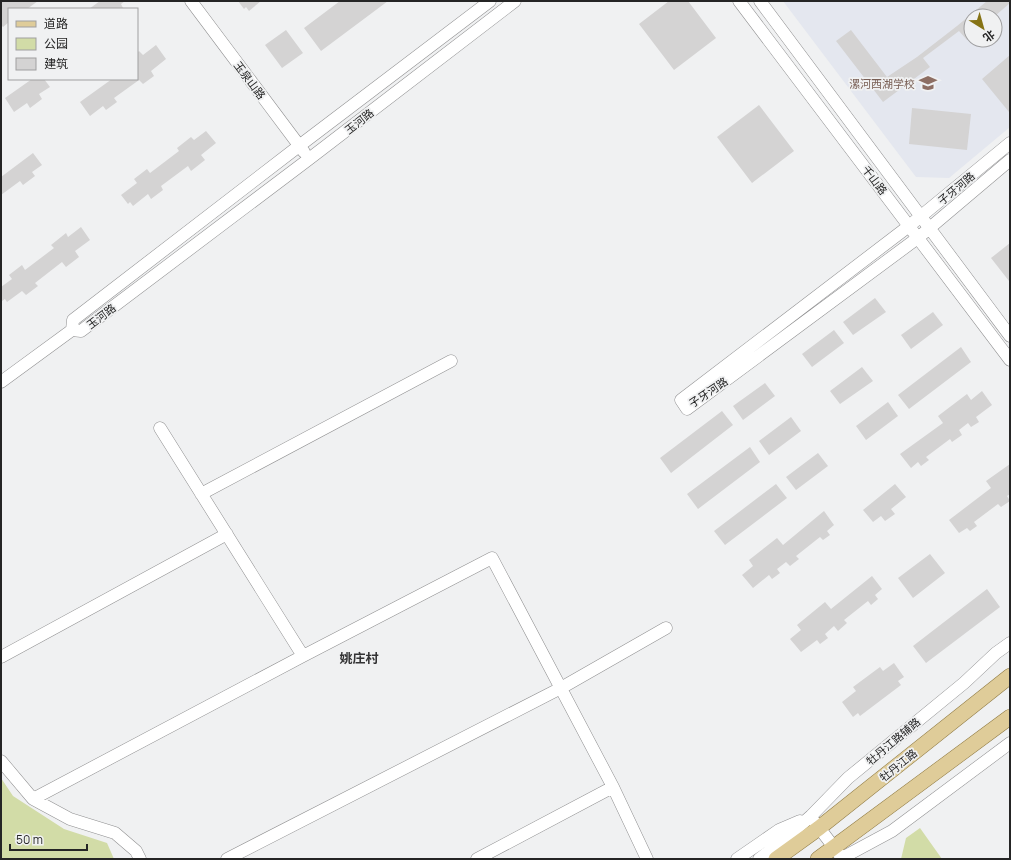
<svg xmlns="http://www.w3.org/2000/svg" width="1011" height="860" font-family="Manrope,'Noto Sans SC',sans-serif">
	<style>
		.built { fill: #e4e7ef; fill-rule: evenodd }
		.green { fill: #d2dca7 }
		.building { fill: #d4d3d3 }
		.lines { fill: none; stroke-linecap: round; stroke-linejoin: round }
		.minor-casing { stroke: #909091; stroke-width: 13 }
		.major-casing { stroke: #907b44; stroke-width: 16 }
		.minor { stroke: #fff; stroke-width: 12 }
		.major { stroke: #dfcc99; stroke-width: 15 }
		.labels { text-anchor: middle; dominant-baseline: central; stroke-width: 3.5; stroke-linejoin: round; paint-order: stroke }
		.street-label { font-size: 11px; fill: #252525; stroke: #f0f1f2 }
		.education-label { font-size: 11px; fill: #785e54; stroke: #f0f1f2; text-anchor: end }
		.quarter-label { font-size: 13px; font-weight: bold; fill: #333334; stroke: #f0f1f2 }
	</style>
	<rect width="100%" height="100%" fill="#f0f1f2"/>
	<path class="built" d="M783,1H1010V127L949,178L916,177ZM971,16H995V40H971Z"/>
	<path class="green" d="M1,778L13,796L64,829L107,843L114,859H1Z
		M920,828L942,859H901L906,838Z"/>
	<path class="building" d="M1,1H38L27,9H9V22L3,27L1,25Z
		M100,1H125L121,4L123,8L122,9H89Z
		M238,1H261L249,11L246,7L244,9Z
		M340,1H388L321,51L304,28Z
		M669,1H688L716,38L674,70L639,24Z
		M987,1H1010V3L995,16H971V36L967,40L959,31L923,58L930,67L883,102L836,41L851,30L887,77L917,57L957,26Z
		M286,30L303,53L282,68L265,45Z
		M156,45L166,59L151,71L154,76L143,84L139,80L114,98L117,102L106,110L103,106L90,116L80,102L112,79H137V53L139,51L143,55Z
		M1010,55V111L1009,112L982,79Z
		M32,79H44L50,87L39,94L42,99L30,108L27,103L14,112L5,98Z
		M759,105L794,151L752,183L717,137Z
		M912,108L971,114L967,150L909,144Z
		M206,131L216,143L201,155L205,160L191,171L188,166L161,186L163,190L151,199L148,194L133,206L130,202L128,204L121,195L137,183L134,179L147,169L150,173L179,151L177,148L191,137L194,140Z
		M33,153L42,165L32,172L35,176L23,185L20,181L1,195V177Z
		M81,227L90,240L75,251L79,257L66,267L62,262L35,283L38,286L26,295L22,291L7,302L5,299L2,301L1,299V287L12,279L9,275L22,265L25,270L54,248L51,245L66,233L68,237Z
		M1010,243V280L1009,281L991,258Z
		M875,298L886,312L853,335L843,322Z
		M933,312L943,325L911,349L901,335Z
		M834,330L844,343L812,367L802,354Z
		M961,347L971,362L909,409L898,395Z
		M862,367L873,381L840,404L830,391Z
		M765,383L775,396L743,420L733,406Z
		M982,391L992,405L976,417L979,422L971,427L968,423L959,430L962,435L952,442L950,439L926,457L929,460L921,466L918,462L911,468L900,454L943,423L938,416L967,394L971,400Z
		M888,402L898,416L866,440L856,426Z
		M722,411L733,425L671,473L660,458Z
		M791,417L801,431L769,455L759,441Z
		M750,447L760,462L698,509L687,494Z
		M818,453L828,466L796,490L786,477Z
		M1010,464V494L1007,496L1010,501L1001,507L998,504L974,522L977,526L970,531L967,528L959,533L949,520L991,488L986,481Z
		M776,484L787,498L725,545L714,531Z
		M895,484L906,497L891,509L895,514L885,521L881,516L873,522L863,510Z
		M824,511L834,525L827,531L830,535L823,540L820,537L796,556L799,559L790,566L786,562L777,569L780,573L772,579L769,575L753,588L742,575L753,566L749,560L777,538L783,545Z
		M930,554L945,573L913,598L898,578Z
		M872,576L882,589L875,595L878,599L871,605L868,601L844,620L847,623L838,631L834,626L825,634L828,638L820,644L817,640L801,652L790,639L801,630L797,625L825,602L831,609Z
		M987,589L1000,607L926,663L913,646Z
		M894,663L904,677L898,681L901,685L860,716L858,713L853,717L842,702L856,691L853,687L880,667L883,671Z"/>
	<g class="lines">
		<g class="minor-casing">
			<path id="minor" d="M191,1L304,152
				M739,1L1010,360
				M760,1L1010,336
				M1010,143L909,226L681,400L687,409L919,237L1010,160
				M72,330L81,331L309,159L515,1
				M72,330L73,320L299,146L490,1
				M1,382L72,330
				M160,428L303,656
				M201,494L451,361
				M1,657L227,534
				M1,761L33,799L70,819L115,833L136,851L140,859
				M33,799L303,656L492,558L613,787L647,859
				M814,821L839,854
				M227,859L561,688L666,628
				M477,859L613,787
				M737,859L779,830L800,821
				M759,859L780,843L811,816L848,778L964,683L996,653L1010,643
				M840,859L892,831L1010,743"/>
		</g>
		<g class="major-casing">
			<path id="major" d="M776,859L819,828L1010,676
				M818,859L1010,717"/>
		</g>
		<use href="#minor" class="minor"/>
		<use href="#major" class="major"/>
	</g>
	<defs>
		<g id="school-bare" transform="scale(1.38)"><path d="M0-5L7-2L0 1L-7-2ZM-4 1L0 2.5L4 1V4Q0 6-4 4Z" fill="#8d6e63" stroke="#f0f1f2" stroke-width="2.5" paint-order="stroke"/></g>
	</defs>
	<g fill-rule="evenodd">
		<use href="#school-bare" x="928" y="83"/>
	</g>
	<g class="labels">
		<g class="street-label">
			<text transform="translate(250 80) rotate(53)">玉泉山路</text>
			<text transform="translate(359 121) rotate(-38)">玉河路</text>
			<text transform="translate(875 180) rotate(53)">千山路</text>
			<text transform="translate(956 188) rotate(-40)">子牙河路</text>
			<text transform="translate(101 316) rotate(-37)">玉河路</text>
			<text transform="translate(708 392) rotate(-34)">子牙河路</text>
			<text transform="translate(893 741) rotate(-40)">牡丹江路辅路</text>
			<text transform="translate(898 765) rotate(-39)">牡丹江路</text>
		</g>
		<g class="education-label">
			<text x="915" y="83">漯河西湖学校</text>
		</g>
		<g class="quarter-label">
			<text x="359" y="658">姚庄村</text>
		</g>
	</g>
	<rect width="1011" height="860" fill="none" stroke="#252525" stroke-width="4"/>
	<rect x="8" y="8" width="130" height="72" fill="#f0f1f2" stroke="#9f9fa0"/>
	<rect x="16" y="21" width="20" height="6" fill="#dfcc99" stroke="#9f9fa0"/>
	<text x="44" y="28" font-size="12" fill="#252525">道路</text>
	<rect x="16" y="38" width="20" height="12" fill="#d2dca7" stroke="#9f9fa0"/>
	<text x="44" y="48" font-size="12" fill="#252525">公园</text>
	<rect x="16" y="58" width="20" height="12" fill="#d4d3d3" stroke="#9f9fa0"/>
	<text x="44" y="68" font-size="12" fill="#252525">建筑</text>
	<g transform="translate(983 28) rotate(143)"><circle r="19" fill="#f0f1f2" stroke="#9f9fa0"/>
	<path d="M0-3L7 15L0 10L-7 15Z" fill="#867315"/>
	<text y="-6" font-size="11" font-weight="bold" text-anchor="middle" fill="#252525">北</text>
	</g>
	<path d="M10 844v6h77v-6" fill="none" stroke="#252525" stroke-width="2"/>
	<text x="16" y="844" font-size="12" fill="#252525" stroke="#f0f1f2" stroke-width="3" paint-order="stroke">50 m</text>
</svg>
